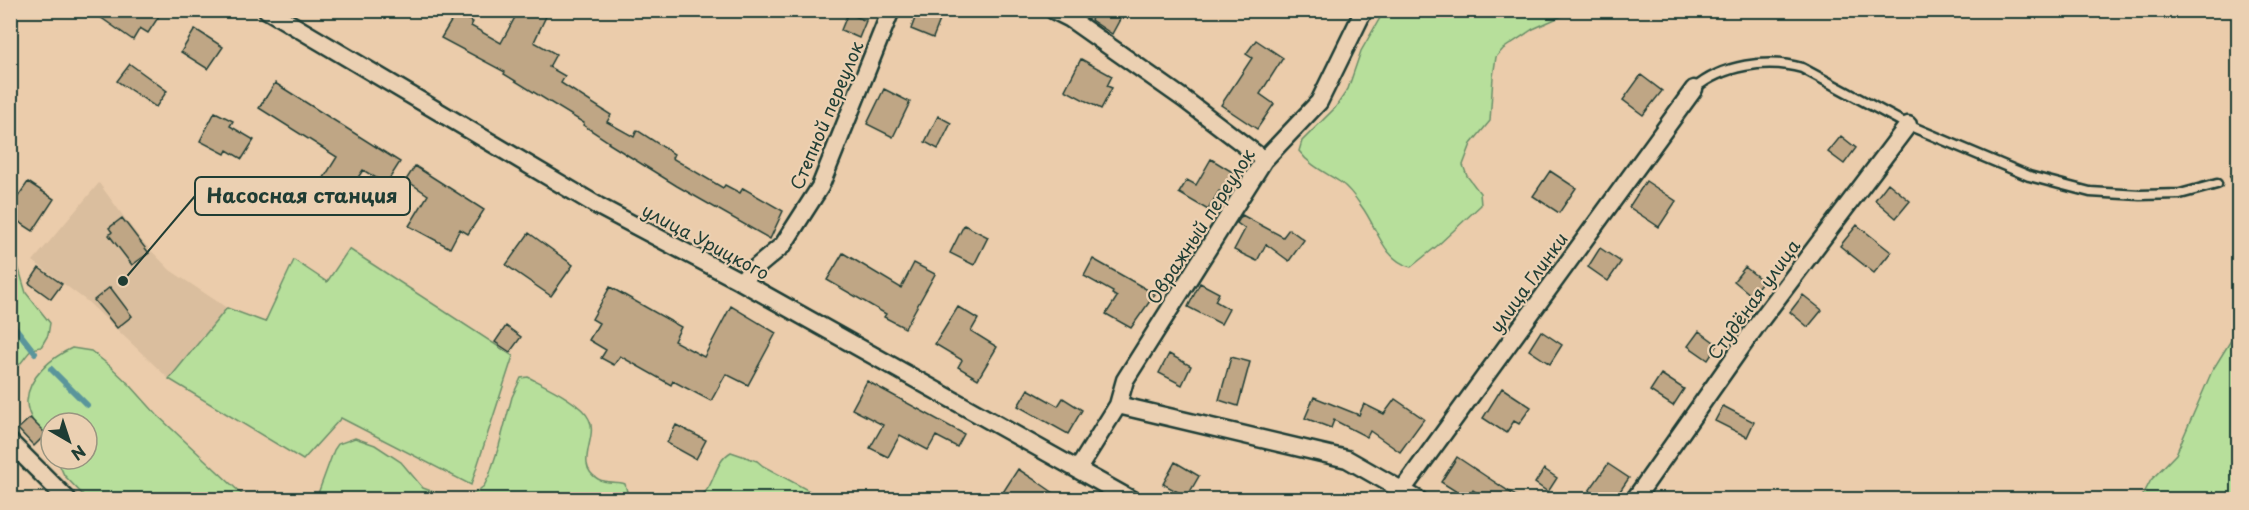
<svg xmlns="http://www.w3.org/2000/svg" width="2249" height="510" font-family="'Playpen Sans',sans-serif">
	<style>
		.built { fill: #dabe9e }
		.green { fill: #b7df9b; stroke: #6b8e68; stroke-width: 1.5 }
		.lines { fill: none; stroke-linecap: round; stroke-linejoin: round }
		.stream { stroke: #5a959b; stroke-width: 6 }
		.building { fill: #bfa685; stroke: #1f3d34; stroke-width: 1.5 }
		.lane-casing { stroke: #1f3d34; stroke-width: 13 }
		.street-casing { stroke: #1f3d34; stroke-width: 21 }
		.path { stroke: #1f3d34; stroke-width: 4; stroke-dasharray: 6 4.5; stroke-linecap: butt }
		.lane { stroke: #ebd0b2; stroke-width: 8 }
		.street { stroke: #ebd0b2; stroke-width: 16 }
		.labels { text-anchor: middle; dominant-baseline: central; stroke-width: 4.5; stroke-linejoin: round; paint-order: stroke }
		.street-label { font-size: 18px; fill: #1f3d34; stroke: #ebd0b2 }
		.leader { fill: none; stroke: #1f3d34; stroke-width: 2 }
		.callout-dot { fill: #1f3d34; stroke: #ebd0b2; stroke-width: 2 }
		.callout { fill: #ebd0b2; stroke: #1f3d34; stroke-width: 2 }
		.callout-label { font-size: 20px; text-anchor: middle; font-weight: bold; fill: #1f3d34 }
	</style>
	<rect width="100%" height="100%" fill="#ebccab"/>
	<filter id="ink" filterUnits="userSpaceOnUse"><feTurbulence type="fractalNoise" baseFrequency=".0167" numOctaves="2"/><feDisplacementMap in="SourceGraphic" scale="12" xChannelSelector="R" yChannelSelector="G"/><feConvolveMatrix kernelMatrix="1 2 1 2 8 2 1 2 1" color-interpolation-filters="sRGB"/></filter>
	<g filter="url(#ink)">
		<path class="built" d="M99,183L140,239L170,270L227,308L169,379L88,302L33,261Z"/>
		<path class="green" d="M1384,11H1573L1533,29L1503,49L1496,57L1493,77L1490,121L1471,144L1463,165L1467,176L1480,193L1481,205L1437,246L1411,267C1383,260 1377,227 1362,207C1356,198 1349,188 1340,182C1325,172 1310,166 1299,151L1302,141L1335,108L1348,89L1361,51Z
			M349,249L513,356L471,485L341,418L303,460L169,379L227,308L265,322L294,260L327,282Z
			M11,257L18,266L26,293L50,323L48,335L41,347C25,348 25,365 11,371Z
			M2238,329V499H2141L2151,480L2176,454L2212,371Z
			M72,348L91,351L110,366L131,386L157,415L247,499H87L64,475L57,459H87V423H51V447C42,436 26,416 27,401C28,377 52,357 72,348Z
			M528,377C545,386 581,402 589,419C599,437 573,465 598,479C606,484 617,481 625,484L629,499H467L484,486L489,476L499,446L512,397L521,378Z
			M355,438L375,445L401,462L423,488L453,499H316L334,450L338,444Z
			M731,452L757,461L763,466L824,499H649C664,486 682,504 698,497C716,489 712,463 731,452Z"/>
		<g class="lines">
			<path class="stream" d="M10,321L35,353
				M51,369L87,405"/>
		</g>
		<path class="building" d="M90,10H163L148,33L140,28L133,40Z
			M519,10H549L534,42L556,54L549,67L565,76L561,83L611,115L607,122L634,137L637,130L674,154L672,158L723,188L725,185L740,193L743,188L783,211L770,239L677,186L608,143L609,142L583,125L584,123L504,74L505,72L441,38L456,13L473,22L471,26L501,43Z
			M918,10H932L942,15L933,38L911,29Z
			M1096,10H1125L1112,34L1091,20Z
			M848,13L866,21L859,38L841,30Z
			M195,29L223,47L208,69L181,52Z
			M1256,40L1283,58L1260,94L1274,104L1257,129L1221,105L1252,58L1246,54Z
			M1081,59L1112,76L1107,86L1112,88L1101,109L1065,90Z
			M130,64L167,91L156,107L117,81Z
			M1641,75L1662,91L1643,115L1623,100Z
			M275,83L400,162L386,184L363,170L339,206L336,204L332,210L312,197L337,157L259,108Z
			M884,89L910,102L893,137L867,124Z
			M215,112L233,121L230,126L254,140L242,159L227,150L225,154L200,141Z
			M938,116L951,123L938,149L925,142Z
			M1841,136L1856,148L1844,164L1828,152Z
			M1211,159L1234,173L1222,193L1219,191L1208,210L1179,193L1187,180L1196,185Z
			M415,166L484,210L468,234L460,229L450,248L409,226L428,195L406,180Z
			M1550,171L1576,188L1559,213L1533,196Z
			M1646,181L1676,201L1659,227L1629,207Z
			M28,182L54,199L33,231L10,216V208Z
			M1888,183L1910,201L1896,218L1875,200Z
			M1242,215L1283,237L1289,229L1304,240L1289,261L1266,244L1257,261L1234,250L1245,229L1237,223Z
			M122,218L149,253L132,265L109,235L112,232L109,228Z
			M964,225L988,237L974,265L950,253Z
			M1857,225L1891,252L1874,273L1840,246Z
			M529,233L573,265L551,296L506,265Z
			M1600,248L1621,262L1608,281L1588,267Z
			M843,253L901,288L914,263L935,274L905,328L884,317L886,314L827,280Z
			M1093,259L1155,294L1131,328L1106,314L1117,297L1112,294L1113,292L1084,276Z
			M1745,267L1763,281L1751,295L1734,281Z
			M39,268L62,284L51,299L29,283Z
			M1200,283L1219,293L1215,301L1229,309L1221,324L1188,307Z
			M110,287L132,316L117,328L94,300Z
			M610,287L681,327L674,341L704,357L731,306L776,333L748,385L726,374L711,401L673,381L671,385L620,356L614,365L601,358L606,350L589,340L599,323L592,319Z
			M1803,295L1822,310L1808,327L1790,312Z
			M958,307L978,319L971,331L997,347L978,379L958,367L962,360L935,344Z
			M506,326L521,337L510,352L495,342Z
			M1541,331L1562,345L1550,364L1529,350Z
			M1699,331L1718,345L1708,360L1688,346Z
			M1169,354L1191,366L1182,385L1159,373Z
			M1231,357L1250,362L1238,406L1219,400Z
			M1661,374L1684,389L1673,406L1650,391Z
			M867,381L964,434L957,447L936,436L928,450L900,435L888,457L870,448L883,425L852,409Z
			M1502,388L1531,407L1519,424L1514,421L1506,433L1483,418Z
			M1028,389L1058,406L1063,398L1082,410L1068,434L1018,406Z
			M1314,397L1359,415L1364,404L1384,414L1395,399L1424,419L1400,452L1370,431L1367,437L1334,420L1331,428L1305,418Z
			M1723,406L1754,422L1747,437L1715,421Z
			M30,418L46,434L34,446L18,429Z
			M676,425L706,440L696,459L667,443Z
			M1457,457L1484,475L1522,500H1487L1473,490L1468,499L1441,482Z
			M1175,462L1199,476L1187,497L1163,484Z
			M1608,464L1629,478L1614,500H1602L1589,491Z
			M1018,469L1038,482L1064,500H998Z
			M1544,469L1557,478L1548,492L1535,483Z"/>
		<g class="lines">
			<g class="lane-casing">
				<path id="lane" d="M1694,89C1722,65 1767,58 1802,68L1908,125L2029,176L2090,192L2140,195L2180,194L2217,184"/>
			</g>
			<g class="street-casing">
				<path id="street" d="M267,10L598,206L740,281L1132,500
					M1053,10L1069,18L1184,99L1264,160
					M740,281L783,245L820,187L891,10
					M1118,405L1347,459L1419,500
					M10,442L68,500
					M1078,469L1118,405L1125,380L1264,160L1319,102L1364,10
					M1395,500L1694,89
					M1634,500L1757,325L1908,125"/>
			</g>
			<path class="path" d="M2229,177L2238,172"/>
			<use href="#lane" class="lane"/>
			<use href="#street" class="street"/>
		</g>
	</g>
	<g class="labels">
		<g class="street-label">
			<text transform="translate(826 115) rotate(-67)">Степной переулок</text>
			<text transform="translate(1200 226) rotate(-57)">Овражный переулок</text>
			<text transform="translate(706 241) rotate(28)">улица Урицкого</text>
			<text transform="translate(1528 282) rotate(-54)">улица Глинки</text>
			<text transform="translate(1753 299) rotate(-54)">Студёная улица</text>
		</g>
	</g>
	<path class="leader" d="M123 281L195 196"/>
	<circle class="callout-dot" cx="123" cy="281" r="6"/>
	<rect class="callout" x="195" y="177" width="215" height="38" rx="6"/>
	<g class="callout-label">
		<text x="302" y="203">Насосная станция</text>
	</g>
	<rect width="2249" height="510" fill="none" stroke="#ebd0b2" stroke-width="36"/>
	<rect x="18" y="18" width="2213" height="474" fill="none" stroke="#1f3d34" stroke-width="2" filter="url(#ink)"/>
	<g transform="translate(69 441) rotate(141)"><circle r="28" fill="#ebd0b2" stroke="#999580" stroke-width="1.5"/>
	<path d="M0-4.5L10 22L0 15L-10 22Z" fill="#1f3d34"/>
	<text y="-9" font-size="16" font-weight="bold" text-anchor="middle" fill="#1f3d34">N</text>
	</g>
</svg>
